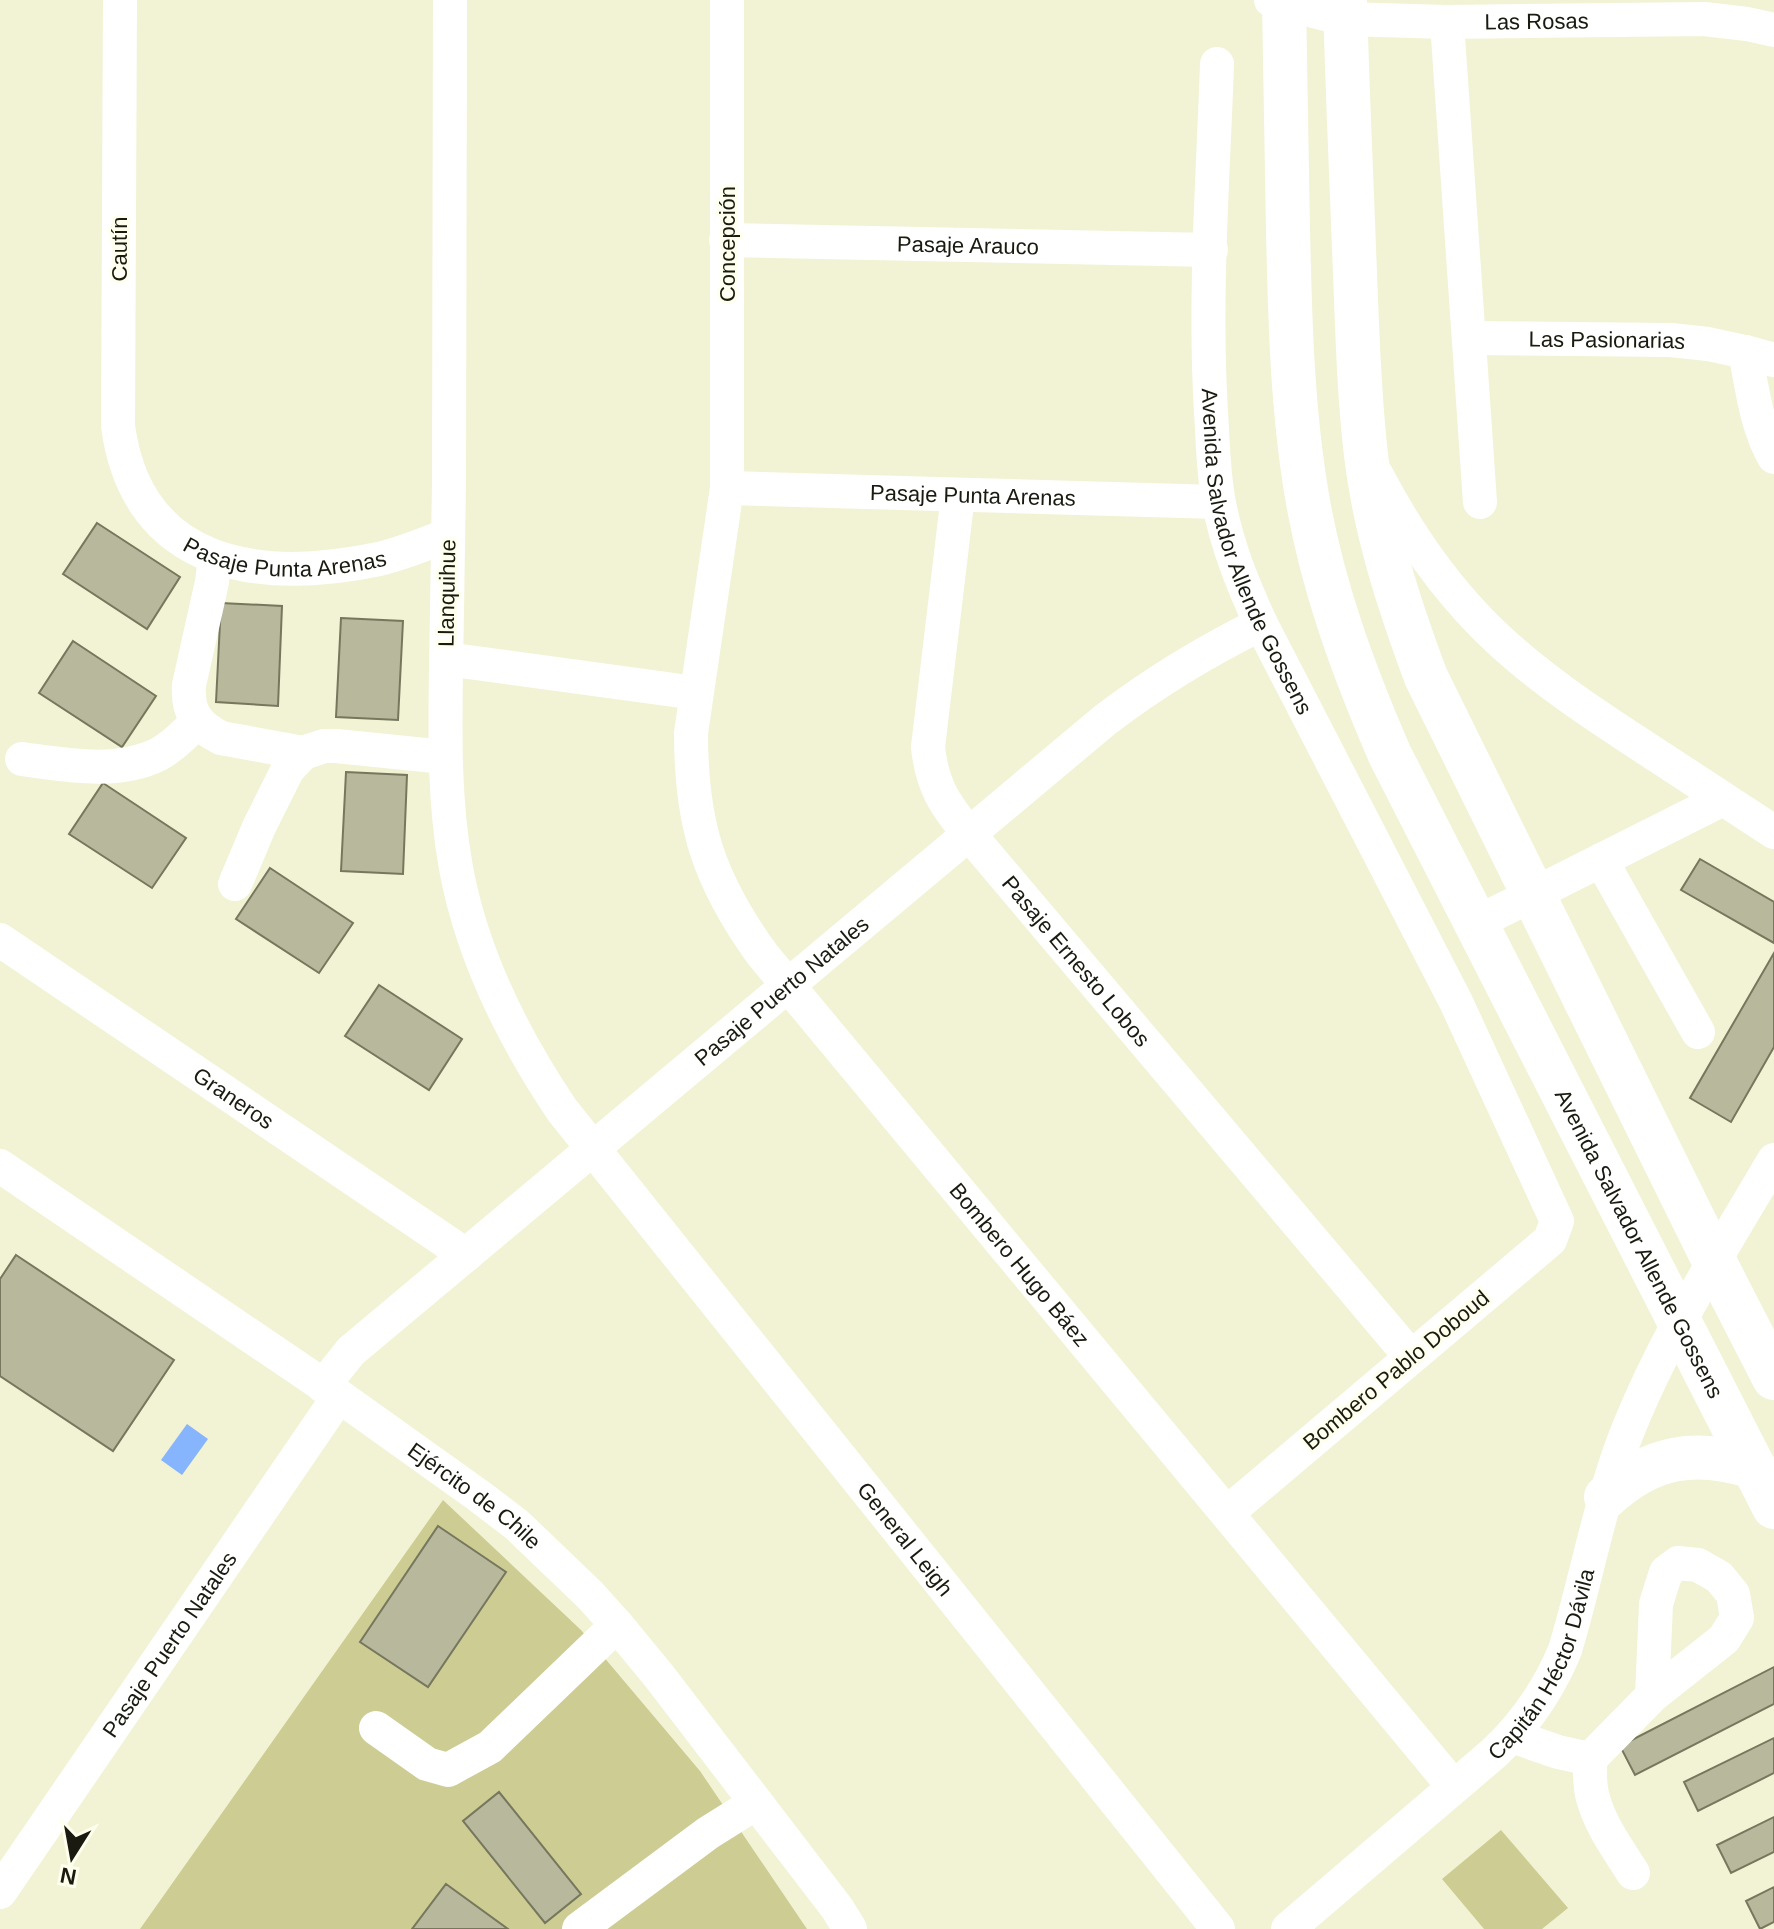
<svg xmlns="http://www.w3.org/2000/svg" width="1774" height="1929" font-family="Helvetica,sans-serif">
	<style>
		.green { fill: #cccc93 }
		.water { fill: #86b4fd }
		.building { fill: #b7b89c; stroke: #76775d; stroke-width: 2 }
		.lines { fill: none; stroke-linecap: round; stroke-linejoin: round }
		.minor { stroke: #fff; stroke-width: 34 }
		.major { stroke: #fff; stroke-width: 44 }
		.labels { text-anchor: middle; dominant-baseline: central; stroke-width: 6; stroke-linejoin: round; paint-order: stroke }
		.street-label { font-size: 22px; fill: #1a1a10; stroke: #ffffed }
	</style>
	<rect width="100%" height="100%" fill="#f2f3d5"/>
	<path class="green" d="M443,1500L581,1630L700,1771L807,1929H140Z
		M1501,1830L1568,1908L1542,1929H1484L1442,1879Z"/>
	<path class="water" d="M187,1424L208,1439L182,1475L161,1460Z"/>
	<path class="building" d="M97,523L180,577L147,629L63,574Z
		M221,603L282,606L278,706L216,702Z
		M341,618L403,621L398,720L336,717Z
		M73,641L156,696L122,747L39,693Z
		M346,772L407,775L403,874L341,871Z
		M103,783L186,838L152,888L69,834Z
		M1700,859L1774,902V943L1681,890Z
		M270,868L353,923L319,973L236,919Z
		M1774,953V1047L1731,1122L1690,1098Z
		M379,985L462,1039L429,1090L345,1036Z
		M16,1255L174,1360L113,1451L0,1376V1279Z
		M438,1526L506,1572L428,1687L360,1642Z
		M1774,1667V1704L1635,1775L1620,1746Z
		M1774,1738V1773L1698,1811L1684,1782Z
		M499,1792L581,1894L545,1923L463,1821Z
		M1774,1817V1852L1731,1873L1717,1845Z
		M446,1884L508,1929H412Z
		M1774,1887V1922L1760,1929L1746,1901Z"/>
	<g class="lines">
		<g class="minor">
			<path id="s1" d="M120,0L118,426C137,568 260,584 379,559C403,553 426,544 448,535"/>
			<path id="s2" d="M450,0C449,161 449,322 449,483C448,545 447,608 446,670C445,737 444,802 456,868C472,956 513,1037 562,1110L1218,1929"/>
			<path id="s3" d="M727,0V488L691,733C691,824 708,879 762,954L1454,1787"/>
			<path id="s4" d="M1271,0L1345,19L1447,22L1704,19L1747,24L1774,30"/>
			<path d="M1447,22L1480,502"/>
			<path id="s5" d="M1217,64C1213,180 1204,296 1211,412C1213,442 1213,473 1219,503C1227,546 1243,585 1261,624L1456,1002L1557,1221L1550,1240L1227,1513"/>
			<path id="s6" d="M726,240L1211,250"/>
			<path id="s7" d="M1469,338L1671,340L1708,344L1745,352L1774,360"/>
			<path d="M1745,352C1752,387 1756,425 1774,457"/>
			<path d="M1376,474C1408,535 1448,593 1499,640C1542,680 1592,713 1641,745C1685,774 1730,803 1774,832"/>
			<path id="s8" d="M727,488L1218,502"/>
			<path id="s9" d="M958,495L928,747C932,786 945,805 969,834L1411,1357"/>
			<path d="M215,557L212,582L189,685C187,712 197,726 221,738L303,753"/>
			<path d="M446,659L696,693"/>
			<path d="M22,759C66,765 118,775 159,754C173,747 186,732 198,722"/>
			<path d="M1601,860L1698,1032"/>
			<path d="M235,884L259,827L288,769L303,753L324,746H336L445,757"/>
			<path d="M1476,923L1723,799"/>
			<path id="s10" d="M0,940L466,1255"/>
			<path id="s11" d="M0,1166L339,1396L479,1496L517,1525L590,1595L617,1625L659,1676L837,1908L850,1929"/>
			<path id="s12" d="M323,1386L351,1351L1105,720C1156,681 1204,652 1261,624"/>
			<path d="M376,1728L427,1764L448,1770L490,1747L617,1625"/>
			<path d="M1512,1736L1558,1752L1590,1759L1652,1696L1724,1639L1737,1618L1733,1594L1719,1577L1698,1565L1678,1563L1666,1572L1656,1604L1652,1696"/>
			<path d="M1590,1759C1590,1772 1589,1785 1593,1798C1600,1825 1618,1849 1633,1873"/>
			<path id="s13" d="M0,1892L339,1396"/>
			<path d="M579,1929L708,1833L756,1803"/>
			<path id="s14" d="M1288,1929L1494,1753C1526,1723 1548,1691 1565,1650C1585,1584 1597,1516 1620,1451C1658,1347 1719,1254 1774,1160"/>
		</g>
		<g class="major">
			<path id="s15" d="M1284,0C1285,77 1287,154 1288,230C1290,319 1292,408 1307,496C1322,586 1354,672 1390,755L1774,1507"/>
			<path d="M1345,0C1347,83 1351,166 1354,249C1357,317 1358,386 1366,455C1375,531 1399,605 1426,677L1714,1261L1774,1378"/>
			<path d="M1606,1497C1652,1455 1696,1449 1754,1467"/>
		</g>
	</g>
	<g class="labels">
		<g class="street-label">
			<text stroke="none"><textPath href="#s4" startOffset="268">Las Rosas</textPath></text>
			<text transform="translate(727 244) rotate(-90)">Concepción</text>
			<text stroke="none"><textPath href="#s6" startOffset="242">Pasaje Arauco</textPath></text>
			<text transform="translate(119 249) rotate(-90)">Cautín</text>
			<text stroke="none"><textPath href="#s7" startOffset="138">Las Pasionarias</textPath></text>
			<text stroke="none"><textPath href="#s8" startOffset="246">Pasaje Punta Arenas</textPath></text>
			<text stroke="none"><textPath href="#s1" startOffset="668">Pasaje Punta Arenas</textPath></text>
			<text stroke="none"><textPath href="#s5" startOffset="496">Avenida Salvador Allende Gossens</textPath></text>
			<text transform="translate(447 593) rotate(-89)">Llanquihue</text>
			<text stroke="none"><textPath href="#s9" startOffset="518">Pasaje Ernesto Lobos</textPath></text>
			<text stroke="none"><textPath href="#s12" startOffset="606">Pasaje Puerto Natales</textPath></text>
			<text stroke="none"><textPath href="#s10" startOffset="282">Graneros</textPath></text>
			<text stroke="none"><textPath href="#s15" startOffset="1318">Avenida Salvador Allende Gossens</textPath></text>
			<text stroke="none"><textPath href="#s3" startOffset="1376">Bombero Hugo Báez</textPath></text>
			<text transform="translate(1396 1370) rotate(-40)">Bombero Pablo Doboud</text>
			<text stroke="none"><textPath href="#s11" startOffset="578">Ejército de Chile</textPath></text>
			<text stroke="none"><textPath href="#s2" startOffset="1684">General Leigh</textPath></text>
			<text stroke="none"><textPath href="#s13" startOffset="300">Pasaje Puerto Natales</textPath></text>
			<text stroke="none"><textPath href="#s14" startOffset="374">Capitán Héctor Dávila</textPath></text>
		</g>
	</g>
	<g transform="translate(72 1857) rotate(191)" stroke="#ffffed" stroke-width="6" paint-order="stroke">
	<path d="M0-6L14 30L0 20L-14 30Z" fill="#1a1a10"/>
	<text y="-12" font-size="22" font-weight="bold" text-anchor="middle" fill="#1a1a10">N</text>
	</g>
</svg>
